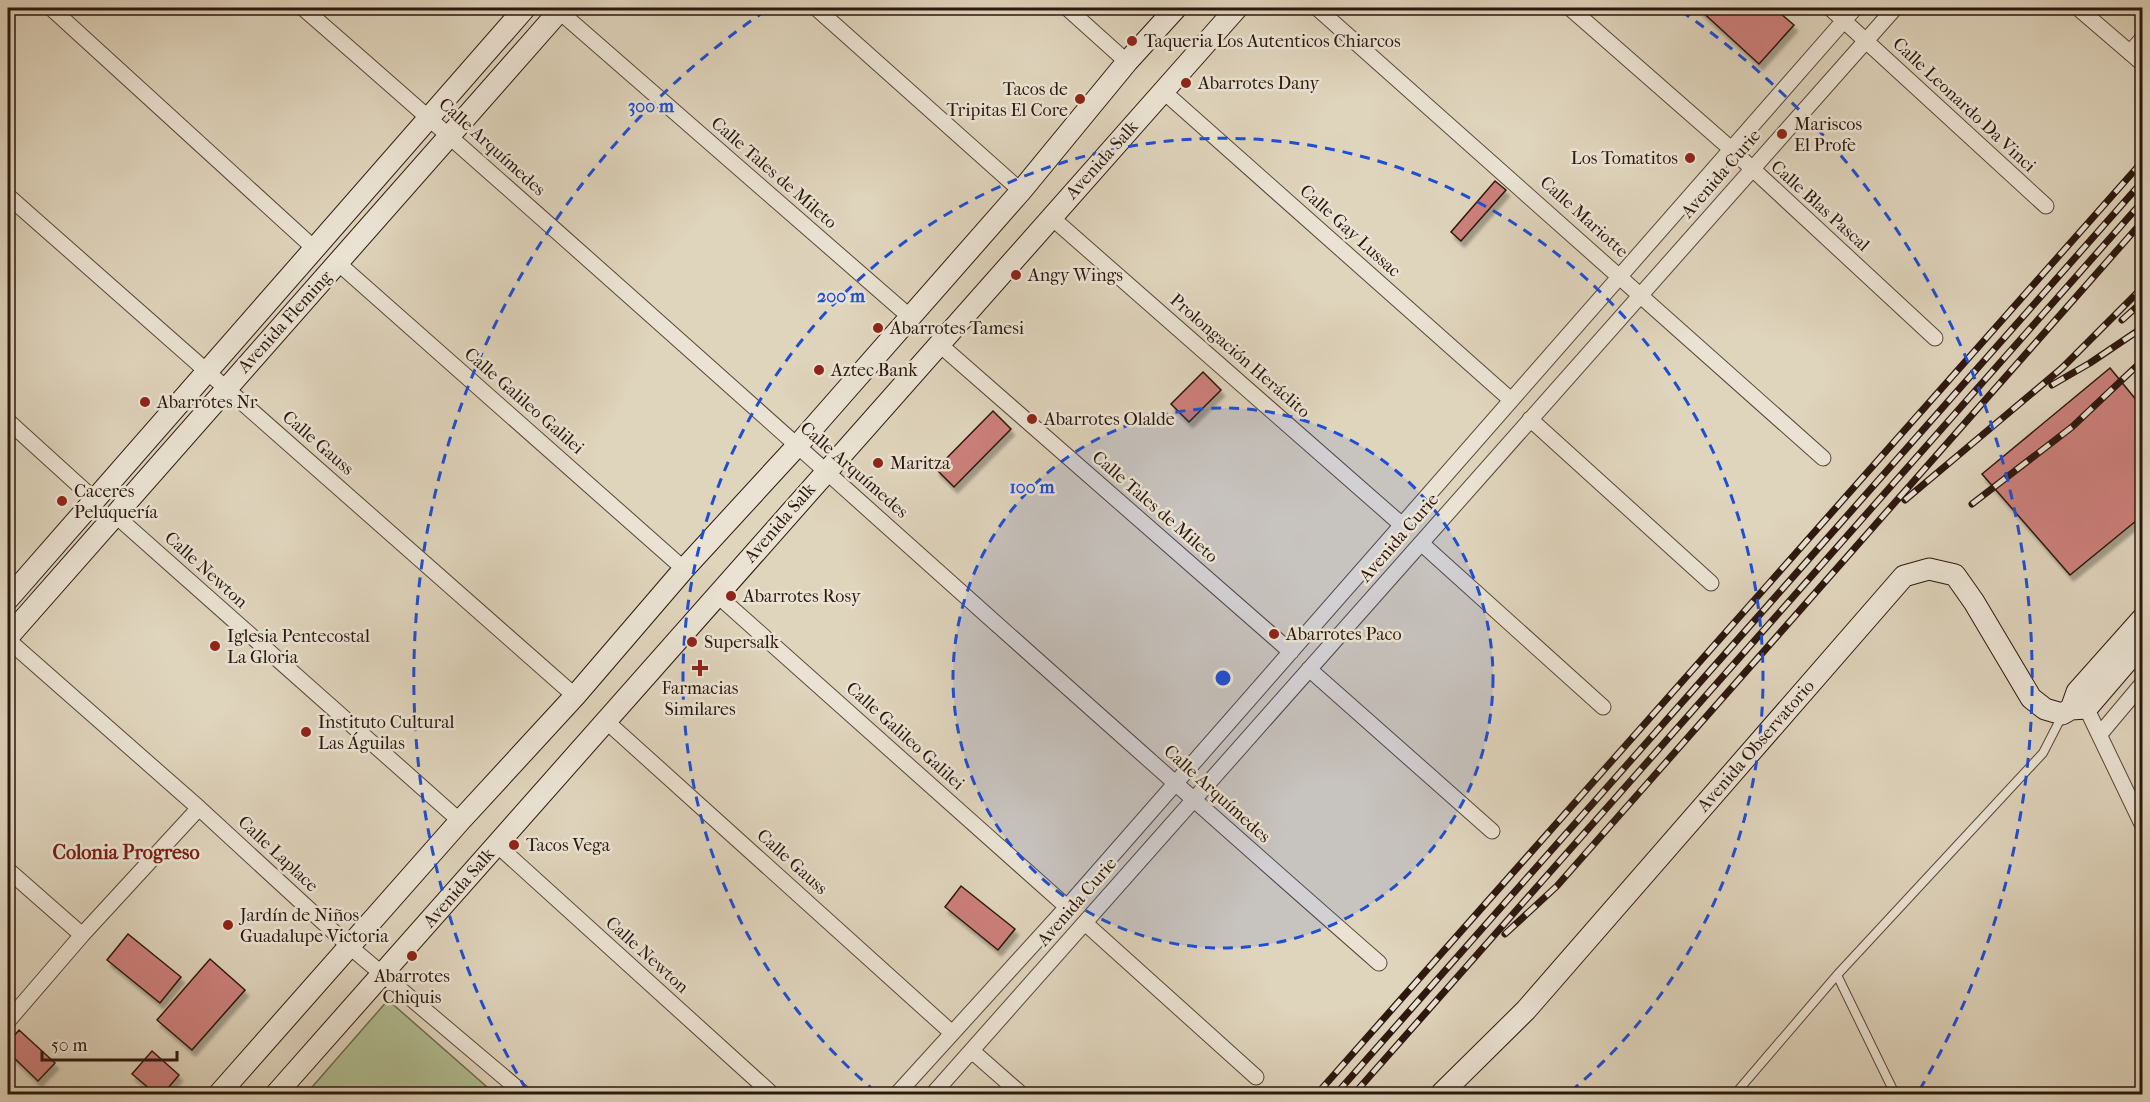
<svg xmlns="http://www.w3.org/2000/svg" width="2150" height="1102" font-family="'IM FELL French Canon',serif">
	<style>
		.green { fill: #b0bd92; stroke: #6e6a50; stroke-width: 1.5 }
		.building { fill: #cd807b; stroke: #2c170e; stroke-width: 1.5; filter: url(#shadow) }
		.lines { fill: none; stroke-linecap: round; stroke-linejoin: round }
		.lane-casing { stroke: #59463a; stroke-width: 10 }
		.street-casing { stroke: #59463a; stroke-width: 17 }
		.secondary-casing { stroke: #2c170e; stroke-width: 23 }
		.lane { stroke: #eae3d3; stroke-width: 8 }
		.street { stroke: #eae3d3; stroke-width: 15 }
		.secondary { stroke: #eae3d3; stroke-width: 21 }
		.rail-casing { stroke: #2c170e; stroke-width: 7 }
		.rail { stroke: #eae3d3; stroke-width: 4.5; stroke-dasharray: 14; stroke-linecap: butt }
		.ring { fill: none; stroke: #1d4ed8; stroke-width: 3; stroke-dasharray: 10 8 }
		.poi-dot { fill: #8f2418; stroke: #eae3d3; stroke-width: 2 }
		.labels { text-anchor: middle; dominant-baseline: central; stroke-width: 5; stroke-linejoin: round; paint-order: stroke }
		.poi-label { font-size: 18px; fill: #2c170e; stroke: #eae3d3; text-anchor: start }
		.street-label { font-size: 18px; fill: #2c170e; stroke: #eae3d3 }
		.neighbourhood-label { font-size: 20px; font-weight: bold; fill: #7a1f14; stroke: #eae3d3 }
		.centre { fill: #1d4ed8; stroke: #eae3d3; stroke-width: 3 }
		.ring-label { font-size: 18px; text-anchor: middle; font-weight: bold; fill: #1d4ed8; stroke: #eae3d3; stroke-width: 5; stroke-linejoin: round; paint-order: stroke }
	</style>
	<defs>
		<filter id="shadow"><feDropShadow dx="3.5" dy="6" stdDeviation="1.5" flood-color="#0004"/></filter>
	</defs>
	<rect width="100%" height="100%" fill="#dfd4bc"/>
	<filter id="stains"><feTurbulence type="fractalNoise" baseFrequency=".00333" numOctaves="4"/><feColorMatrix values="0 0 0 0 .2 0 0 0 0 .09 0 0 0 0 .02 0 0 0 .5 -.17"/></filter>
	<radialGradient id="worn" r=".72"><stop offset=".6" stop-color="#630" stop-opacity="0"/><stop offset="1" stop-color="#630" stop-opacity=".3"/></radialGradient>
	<path class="green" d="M388,1000L495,1094H306Z"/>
	<path class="building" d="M1698,8H1774L1794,25L1759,64Z
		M1495,181L1506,190L1461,241L1451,232Z
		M2110,368L2142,407V516L2070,575L1982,474Z
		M1203,372L1221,390L1189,422L1171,404Z
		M993,411L1011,429L954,487L936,469Z
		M961,886L1015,929L998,950L945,907Z
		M128,934L181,977L160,1003L107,960Z
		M210,959L245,990L192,1050L157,1020Z
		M19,1030L55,1063L38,1081L8,1052V1043Z
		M152,1051L179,1075L163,1094H156L132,1074Z"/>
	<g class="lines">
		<g class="lane-casing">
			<path id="lane" d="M1837,975L1895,1094
				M1735,1094L1837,975L2043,753L2062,716"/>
		</g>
		<g class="street-casing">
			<path id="street" d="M51,8L315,249
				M303,8C665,323 1018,647 1379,963
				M816,8L1021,191
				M1067,8L1127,62
				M1317,8L1823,458
				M1570,8L1731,149L1935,338
				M1830,8L2046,206
				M2078,8L2142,63
				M559,11L910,317
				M2130,53L2142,39
				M1163,91L1511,400
				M8,196L575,696
				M1051,217L1402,525
				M338,263L684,569
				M939,344L1291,652
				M1530,419L1711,583
				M8,421L95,500
				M115,515L460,821
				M1421,543L1603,707
				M717,595L1067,907
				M8,640L199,808L349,946L524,1094
				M1309,669L1492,831
				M2082,699L2142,824
				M606,721L952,1033
				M2100,734L2142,684
				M496,844L772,1094
				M8,870L82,935
				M1085,923L1256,1077
				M8,1021L82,935L199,808
				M972,1051L1021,1094
				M897,1094L1067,907L1855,8
				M933,1094L1895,8"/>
		</g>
		<g class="secondary-casing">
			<path id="secondary" d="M8,599L525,8
				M8,637L562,8
				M2071,709L2077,692L2142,619
				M219,1094L460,821L575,696L684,569L797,446L1021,191L1127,62L1176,8
				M276,1094L1237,8
				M1441,1094L1526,1010L1904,576L1929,569L1955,575L1974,602L2031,698L2045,709L2062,714L2071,709L2087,708L2142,644"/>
		</g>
		<use href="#lane" class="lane"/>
		<use href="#street" class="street"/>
		<use href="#secondary" class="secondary"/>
		<g class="rail-casing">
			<path id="rail" d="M2122,320L2142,302
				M2052,385L2090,363L2142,328
				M1905,500L2062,368L2142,288
				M1972,504L2072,427L2142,361
				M1505,934L1557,886L2142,222
				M1317,1094L2142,162
				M1336,1094L2142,182
				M1354,1094L2142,202"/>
		</g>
		<use href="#rail" class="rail"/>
	</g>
	<circle cx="1223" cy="678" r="270" fill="#1d4ed8" fill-opacity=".12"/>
	<g class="ring">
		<circle cx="1223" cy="678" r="270"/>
		<path d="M876 1092A540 540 0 1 1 1570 1092"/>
		<path d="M526 1089A809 809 0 0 1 765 11M1681 11A809 809 0 0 1 1920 1089"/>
	</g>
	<g class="poi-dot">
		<circle cx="1132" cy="41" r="6"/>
		<circle cx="1186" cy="83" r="6"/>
		<circle cx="1080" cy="99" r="6"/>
		<circle cx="1782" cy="134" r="6"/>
		<circle cx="1690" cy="158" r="6"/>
		<circle cx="1016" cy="275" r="6"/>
		<circle cx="878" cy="328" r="6"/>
		<circle cx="819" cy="370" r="6"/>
		<circle cx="145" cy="402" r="6"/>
		<circle cx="1032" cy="419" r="6"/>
		<circle cx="878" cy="463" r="6"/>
		<circle cx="62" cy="501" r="6"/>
		<circle cx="731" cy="596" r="6"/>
		<circle cx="1274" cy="634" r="6"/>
		<circle cx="692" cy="642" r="6"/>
		<circle cx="215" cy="646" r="6"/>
		<path d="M697 659h6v6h6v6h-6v6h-6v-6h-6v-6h6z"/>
		<circle cx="306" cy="732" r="6"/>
		<circle cx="514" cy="845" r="6"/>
		<circle cx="228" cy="925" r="6"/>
		<circle cx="412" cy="956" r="6"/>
	</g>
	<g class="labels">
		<g class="poi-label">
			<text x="1144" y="41">Taqueria Los Autenticos Chiarcos</text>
			<text x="1198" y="83">Abarrotes Dany</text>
			<text x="1068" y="89" text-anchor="end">Tacos de<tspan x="1068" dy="21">Tripitas El Core</tspan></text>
			<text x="1794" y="124">Mariscos<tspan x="1794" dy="21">El Profe</tspan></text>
			<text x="1678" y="158" text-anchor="end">Los Tomatitos</text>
			<text x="1028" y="275">Angy Wings</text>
			<text x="890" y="328">Abarrotes Tamesi</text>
			<text x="831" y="370">Aztec Bank</text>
			<text x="157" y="402">Abarrotes Nr</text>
			<text x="1044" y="419">Abarrotes Olalde</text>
			<text x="890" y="463">Maritza</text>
			<text x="74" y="491">Caceres<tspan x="74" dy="21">Peluquería</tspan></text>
			<text x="743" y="596">Abarrotes Rosy</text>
			<text x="1286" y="634">Abarrotes Paco</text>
			<text x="227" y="636">Iglesia Pentecostal<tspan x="227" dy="21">La Gloria</tspan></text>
			<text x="704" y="642">Supersalk</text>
			<text x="700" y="688" text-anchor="middle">Farmacias<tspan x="700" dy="21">Similares</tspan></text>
			<text x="318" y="722">Instituto Cultural<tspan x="318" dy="21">Las Águilas</tspan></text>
			<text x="526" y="845">Tacos Vega</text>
			<text x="240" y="915">Jardín de Niños<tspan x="240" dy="21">Guadalupe Victoria</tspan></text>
			<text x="412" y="976" text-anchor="middle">Abarrotes<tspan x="412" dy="21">Chiquis</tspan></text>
		</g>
		<g class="street-label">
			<text transform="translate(1964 105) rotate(43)">Calle Leonardo Da Vinci</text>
			<text transform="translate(492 147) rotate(42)">Calle Arquímedes</text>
			<text transform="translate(1102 160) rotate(-48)">Avenida Salk</text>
			<text transform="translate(774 173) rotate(41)">Calle Tales de Mileto</text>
			<text transform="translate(1721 174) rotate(-49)">Avenida Curie</text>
			<text transform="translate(1820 206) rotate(42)">Calle Blas Pascal</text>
			<text transform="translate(1584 217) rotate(42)">Calle Mariotte</text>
			<text transform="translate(1350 231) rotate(42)">Calle Gay Lussac</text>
			<text transform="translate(285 322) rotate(-48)">Avenida Fleming</text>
			<text transform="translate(1240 356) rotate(41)">Prolongación Heráclito</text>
			<text transform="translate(524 401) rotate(41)">Calle Galileo Galilei</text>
			<text transform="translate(318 443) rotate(41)">Calle Gauss</text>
			<text transform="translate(854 470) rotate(41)">Calle Arquímedes</text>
			<text transform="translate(1155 507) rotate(41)">Calle Tales de Mileto</text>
			<text transform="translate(780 523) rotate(-49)">Avenida Salk</text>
			<text transform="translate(1399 538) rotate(-49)">Avenida Curie</text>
			<text transform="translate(206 570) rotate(42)">Calle Newton</text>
			<text transform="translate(905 736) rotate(42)">Calle Galileo Galilei</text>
			<text transform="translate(1756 746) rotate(-49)">Avenida Observatorio</text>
			<text transform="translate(1217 794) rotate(42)">Calle Arquímedes</text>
			<text transform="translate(278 854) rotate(43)">Calle Laplace</text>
			<text transform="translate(792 862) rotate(42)">Calle Gauss</text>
			<text transform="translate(459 888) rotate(-49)">Avenida Salk</text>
			<text transform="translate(1077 902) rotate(-49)">Avenida Curie</text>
			<text transform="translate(647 955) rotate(42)">Calle Newton</text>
		</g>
		<g class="neighbourhood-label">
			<text x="126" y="852">Colonia Progreso</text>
		</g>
	</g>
	<circle cx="1223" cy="678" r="9" class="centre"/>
	<g class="ring-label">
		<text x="651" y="112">300 m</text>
		<text x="841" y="302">200 m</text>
		<text x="1032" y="493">100 m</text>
	</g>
	<rect width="2150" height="1102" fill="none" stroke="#dfd4bc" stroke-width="30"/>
	<rect x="9" y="9" width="2132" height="1084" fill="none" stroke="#2c170e" stroke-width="3"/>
	<rect x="15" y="15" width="2120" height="1072" fill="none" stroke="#2c170e" stroke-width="1.5"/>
	<path d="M42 1051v9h135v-9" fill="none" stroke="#2c170e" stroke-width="3"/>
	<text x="51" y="1051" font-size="18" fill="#2c170e" stroke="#eae3d3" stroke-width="4.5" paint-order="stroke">50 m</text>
	<rect width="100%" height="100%" filter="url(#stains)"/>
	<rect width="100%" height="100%" fill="url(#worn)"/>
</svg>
